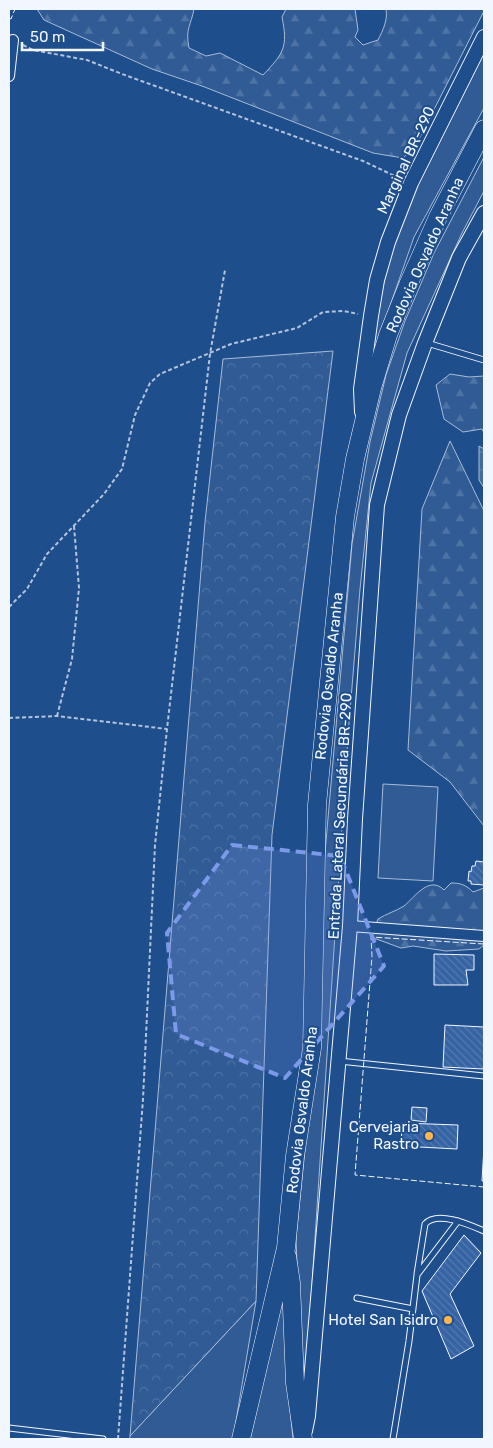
<svg xmlns="http://www.w3.org/2000/svg" width="493" height="1448" font-family="Rubik,sans-serif">
	<defs>
		<pattern id="forest-firs" width="22" height="20" patternUnits="userSpaceOnUse" patternTransform="scale(1.25)"><rect width="22" height="20" fill="#305b95"/><path d="M5 1l3.5 6h-7zM16 11l3.5 6h-7z" fill="#4e73a5"/></pattern>
		<pattern id="park-crowns" width="20" height="18" patternUnits="userSpaceOnUse" patternTransform="scale(1.25)"><rect width="20" height="18" fill="#305b95"/><path d="M2 6a3 3 0 1 1 6 0M12 15a3 3 0 1 1 6 0" fill="none" stroke="#4e73a5"/></pattern>
		<pattern id="water-ripples" width="26" height="14" patternUnits="userSpaceOnUse" patternTransform="scale(1.25)"><rect width="26" height="14" fill="#446ba0"/><path d="M2 4q2-2 4 0t4 0M15 11q2-2 4 0t4 0" fill="none" stroke="#5f81ae"/></pattern>
		<pattern id="building-back-hatch" width="6" height="6" patternUnits="userSpaceOnUse" patternTransform="scale(1.25)"><rect width="6" height="6" fill="#3563a3"/><path d="M-1 5l2 2M0 0l6 6M5-1l2 2" fill="none" stroke="#537ab1"/></pattern>
	</defs>
	<rect width="100%" height="100%" fill="#1f4e8c"/>
	<!-- built -->
	<path fill="#305b95" stroke="#a8bbd7" d="M484 47V108L414 237 376 346 369 356 394 233Z
		M484 157V191L462 233 407 353 371 483 360 589 348 736 303 1421 296 1238 315 1051 322 887 352 544 370 442 386 375 405 321 434 253Z
		M383 784 438 787 433 881 378 878Z
		M283 1273 287 1377 293 1439H250Z
		M256 1301 233 1439H130V1436Z"/>
	<!-- forest -->
	<path fill="url(#forest-firs)" stroke="#a8bbd7" d="M37 9H194C191 26 185 28 189 48L206 56 220 53 263 75C284 53 288 47 282 17L286 9H355L358 30 355 37 363 45 378 40C383 30 388 20 386 9H484V11L415 147 403 158 373 153 202 86 152 69 44 20Z
		M450 374 469 377 484 376V433L482 429 463 432 444 419 436 385Z
		M450 441 484 511V826L450 782 408 750 422 509Z
		M451 883C461 883 466 885 473 892L484 888V945L479 949 446 951 413 946 401 948 371 937 378 919C386 914 396 911 404 906 415 897 429 875 444 890Z"/>
	<!-- park -->
	<path fill="url(#park-crowns)" stroke="#a8bbd7" d="M333 351 272 835 256 1301 130 1436 205 522 223 359Z"/>
	<!-- water -->
	<path fill="url(#water-ripples)" stroke="#a8bbd7" d="M479 446 484 449V488L479 480Z"/>
	<!-- building -->
	<path fill="url(#building-back-hatch)" stroke="#f2f6ff" d="M476 861 484 862V885L471 884V881H468L469 871 471 872 472 866H475Z
		M434 954 474 955V970H466L468 985H434Z
		M445 1025 484 1027V1069L443 1067Z
		M412 1107 427 1108 426 1122 411 1120Z
		M402 1123 458 1125 457 1149 401 1146Z
		M484 1147V1181H482Z
		M464 1235 481 1253 450 1294 474 1346 451 1359 422 1291Z"/>
	<g fill="none" stroke-linecap="round" stroke-linejoin="round">
		<!-- lane casing -->
		<g stroke="#f2f6ff" stroke-width="7">
			<path id="lane" d="M427 343 484 360
				M339 1061 484 1076
				M417 1274 425 1224C437 1210 470 1225 484 1231
				M357 1298 413 1309
				M9 1428 103 1439
				M393 1439 409 1341 417 1275 458 1221"/>
		</g>
		<!-- street casing -->
		<g stroke="#f2f6ff" stroke-width="12">
			<path id="street" d="M9 76 13 40
				M350 926 484 936"/>
		</g>
		<!-- secondary casing -->
		<g stroke="#f2f6ff" stroke-width="16">
			<path id="secondary" d="M362 412 361 389 371 316 377 280 388 242 411 183 484 37
				M305 1431 308 1416 350 926 355 819 377 505 399 415 425 343 459 258 484 213"/>
		</g>
		<!-- highway casing -->
		<g stroke="#f2f6ff" stroke-width="19">
			<path id="highway" d="M287 1256 291 1283 295 1383 303 1439
				M241 1439 286 1248 295 1156 312 1048 317 805 345 517 355 459 372 388 388 335 408 285 438 217 484 129"/>
		</g>
		<!-- path -->
		<path stroke="#b3c4dc" stroke-width="2" stroke-dasharray="4 2.5" stroke-linecap="butt" d="M23 45 33 50 87 60 122 74 363 161 399 178
			M9 607 27 589 47 554 104 494 122 469 135 415 150 383 160 374 231 344 297 328 323 312 344 311 358 314
			M57 716 72 659 79 588 74 526
			M9 718 57 716 167 729
			M118 1439 143 1099 155 845 167 729 210 354 225 270"/>
		<!-- lane -->
		<use href="#lane" stroke="#1f4e8c" stroke-width="5"/>
		<!-- street -->
		<use href="#street" stroke="#1f4e8c" stroke-width="10"/>
		<!-- secondary -->
		<use href="#secondary" stroke="#1f4e8c" stroke-width="14"/>
		<!-- highway -->
		<use href="#highway" stroke="#1f4e8c" stroke-width="18"/>
		<!-- fence -->
		<path stroke="#f2f6ff" stroke-width="1" stroke-dasharray="6 2.5" stroke-linecap="butt" d="M9 18 11 19 15 9
			M484 944 371 937 372 956 355 1175 484 1187"/>
	</g>
	<!-- marked area -->
	<path fill="#7d9aea" fill-opacity="0.2" stroke="#7d9aea" stroke-width="4" stroke-dasharray="10 6" stroke-linejoin="round" d="M232 845 340 856 384 966 285 1078 176 1034 167 933Z"/>
	<!-- markers -->
	<g fill="#ffb74d" stroke="#1f4e8c" stroke-width="2">
		<circle cx="429" cy="1136" r="5"/>
		<circle cx="448" cy="1320" r="5"/>
	</g>
	<g text-anchor="middle" dominant-baseline="central" stroke-width="4" stroke-linejoin="round" paint-order="stroke">
		<!-- street labels -->
		<g font-size="15" fill="#f2f6ff" stroke="#1f4e8c">
			<text transform="translate(406 160) rotate(-65)">Marginal BR-290</text>
			<text transform="translate(425 255) rotate(-66)">Rodovia Osvaldo Aranha</text>
			<text transform="translate(329 676) rotate(-84)">Rodovia Osvaldo Aranha</text>
			<text transform="translate(340 816) rotate(-87)">Entrada Lateral Secundária BR-290</text>
			<text transform="translate(302 1110) rotate(-83)">Rodovia Osvaldo Aranha</text>
		</g>
		<!-- poi labels -->
		<g font-size="15" fill="#f2f6ff" stroke="#1f4e8c" text-anchor="end">
			<text x="419" y="1127">Cervejaria<tspan x="419" dy="17">Rastro</tspan></text>
			<text x="438" y="1320">Hotel San Isidro</text>
		</g>
	</g>
	<!-- border -->
	<rect width="493" height="1448" fill="none" stroke="#f2f6ff" stroke-width="20"/>
	<!-- scale -->
	<path d="M22 42v8h81v-8" fill="none" stroke="#f2f6ff" stroke-width="2.5"/>
	<text x="30" y="42" font-size="15" fill="#f2f6ff" stroke="#1f4e8c" stroke-width="4" paint-order="stroke">50 m</text>
</svg>
